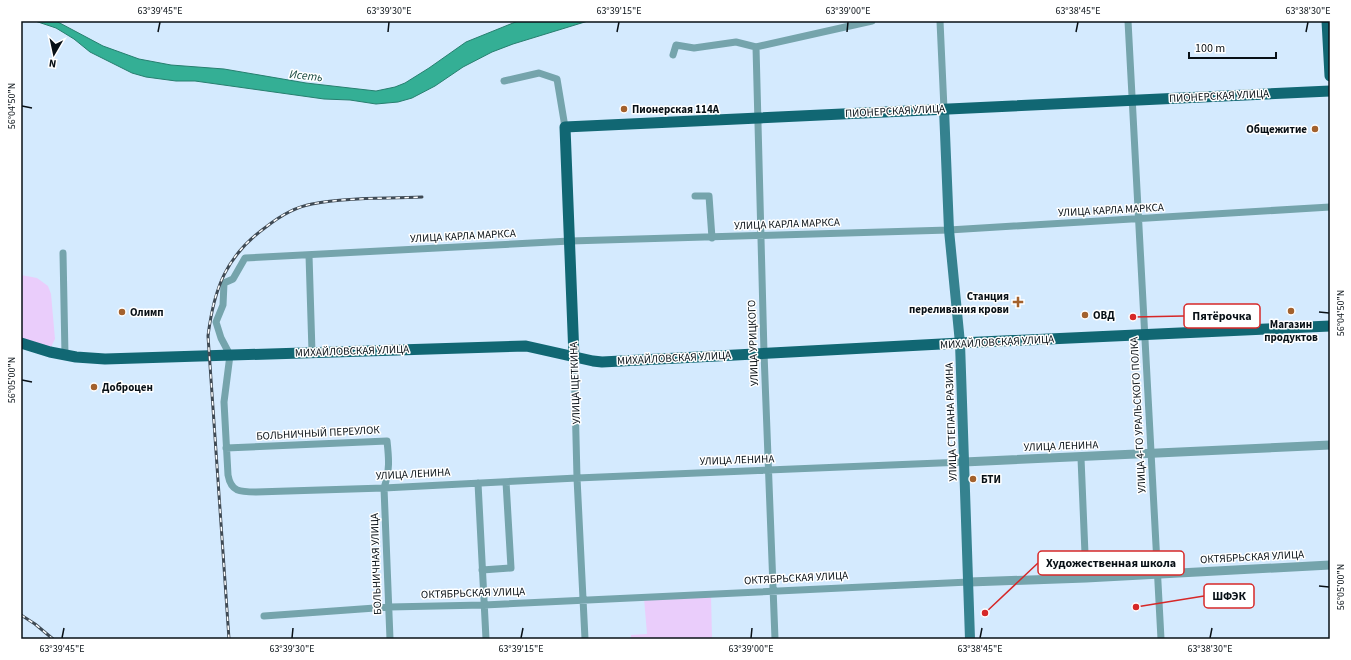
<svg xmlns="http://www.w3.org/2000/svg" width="1351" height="660" font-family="'Source Sans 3',sans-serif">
	<rect width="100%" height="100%" fill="#d4eafe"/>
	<!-- green -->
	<path fill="#eacdfb" d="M21 275 37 278 48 286 51 294 55 339 51 347 45 346 21 340Z
		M711 594 712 639H631V635L647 634 644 598Z"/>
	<!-- water -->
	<path fill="#34af95" stroke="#277f6f" d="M35 21H56L103 46 139 59 171 65 224 69 306 83 376 91 395 87 405 83 429 68 466 42 518 21H588L513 44 492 52 463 67 435 86 412 98 398 102 376 104 350 100 324 99 195 81H176L146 77 132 73 90 52 74 39 56 28Z"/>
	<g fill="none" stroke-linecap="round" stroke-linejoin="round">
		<!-- minor -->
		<path stroke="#75a4ac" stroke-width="7" d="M940 21 944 109
			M1128 21 1161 639
			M756 47 764 353 775 639
			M673 55 676 45 694 48 736 42 756 47 872 21
			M504 81 539 73 557 79 565 127
			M695 196H709L712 238
			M63 253 65 355
			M309 255 312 352
			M574 357 577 478 585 639
			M226 448 387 441C389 459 390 470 384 488L390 639
			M1081 458 1086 578
			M964 462 577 478 384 488 256 492C240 492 231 492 228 475L224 402 230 355 221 338 216 322 223 305 224 283 233 279 245 258 570 241 949 230 1330 207
			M478 483 486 639
			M482 570 511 568 506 482
			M264 616 389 607 484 605 969 582"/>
		<!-- tertiary -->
		<path stroke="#75a4ac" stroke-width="9" d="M964 462 1330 445
			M969 582 1086 578 1330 565"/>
		<!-- secondary -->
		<path stroke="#35828f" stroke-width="10" d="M944 109 949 230 960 343 970 639"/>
		<!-- primary -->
		<path stroke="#116773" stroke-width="11" d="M1327 21 1330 76
			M21 343 50 352 76 357 105 359 526 346 593 361 602 362 960 343 1330 326
			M574 357 565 127 1330 91"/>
		<!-- rail casing -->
		<g stroke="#3f4a54" stroke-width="3">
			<path id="rail" d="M21 615 35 624 53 639
				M229 639 208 336C214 288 226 256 266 227 280 216 295 207 312 204 348 197 386 199 422 197"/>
		</g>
		<!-- rail -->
		<use href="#rail" stroke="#fff" stroke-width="1.5" stroke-dasharray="4.5" stroke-linecap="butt"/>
	</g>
	<!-- ticks -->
	<path fill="none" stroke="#081016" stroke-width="1.5" d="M158 32 160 22M388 32 389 22M617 32 619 22M847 32 848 22M1076 32 1078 22M1306 32 1308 22M22 106 32 108M1319 312 1329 313M22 380 32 382M1319 586 1329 587M62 638 64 628M292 638 293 628M521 638 523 628M751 638 752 628M980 638 982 628M1210 638 1212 628"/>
	<!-- markers -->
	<g fill="#a3612d" stroke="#fff" stroke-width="1.5">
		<circle cx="624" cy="109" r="4"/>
		<circle cx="1315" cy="129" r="4"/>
		<path d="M1016 296h4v4h4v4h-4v4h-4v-4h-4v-4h4z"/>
		<circle cx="1291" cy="311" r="4"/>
		<circle cx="122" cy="312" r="4"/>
		<circle cx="1085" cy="315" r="4"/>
		<circle cx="94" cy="387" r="4"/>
		<circle cx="973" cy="479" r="4"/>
	</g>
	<g text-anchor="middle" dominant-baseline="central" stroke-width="3" stroke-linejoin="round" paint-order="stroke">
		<!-- street labels -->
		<g font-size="11" fill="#081016" stroke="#fff">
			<text transform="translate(1219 96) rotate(-3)">ПИОНЕРСКАЯ УЛИЦА</text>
			<text transform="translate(895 111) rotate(-3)">ПИОНЕРСКАЯ УЛИЦА</text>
			<text transform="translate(1111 210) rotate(-3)">УЛИЦА КАРЛА МАРКСА</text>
			<text transform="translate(787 224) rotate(-2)">УЛИЦА КАРЛА МАРКСА</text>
			<text transform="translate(463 236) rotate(-3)">УЛИЦА КАРЛА МАРКСА</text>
			<text transform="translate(997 342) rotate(-3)">МИХАЙЛОВСКАЯ УЛИЦА</text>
			<text transform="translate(753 343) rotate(-92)">УЛИЦА УРИЦКОГО</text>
			<text transform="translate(352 351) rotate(-2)">МИХАЙЛОВСКАЯ УЛИЦА</text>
			<text transform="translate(674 358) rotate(-3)">МИХАЙЛОВСКАЯ УЛИЦА</text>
			<text transform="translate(575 383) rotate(-92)">УЛИЦА ЩЕТКИНА</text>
			<text transform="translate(1138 415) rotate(-93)">УЛИЦА 4-ГО УРАЛЬСКОГО ПОЛКА</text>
			<text transform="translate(951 422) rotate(-92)">УЛИЦА СТЕПАНА РАЗИНА</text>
			<text transform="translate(318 433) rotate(-3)">БОЛЬНИЧНЫЙ ПЕРЕУЛОК</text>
			<text transform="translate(1061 446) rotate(-2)">УЛИЦА ЛЕНИНА</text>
			<text transform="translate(737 460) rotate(-2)">УЛИЦА ЛЕНИНА</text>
			<text transform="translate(413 474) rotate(-3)">УЛИЦА ЛЕНИНА</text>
			<text transform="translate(1252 557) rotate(-3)">ОКТЯБРЬСКАЯ УЛИЦА</text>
			<text transform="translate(376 564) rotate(-92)">БОЛЬНИЧНАЯ УЛИЦА</text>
			<text transform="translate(796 578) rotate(-3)">ОКТЯБРЬСКАЯ УЛИЦА</text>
			<text transform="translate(473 593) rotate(-2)">ОКТЯБРЬСКАЯ УЛИЦА</text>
		</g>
		<!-- poi labels -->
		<g font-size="11" font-weight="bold" fill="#081016" stroke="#fff" text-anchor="start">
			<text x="632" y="109">Пионерская 114А</text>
			<text x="1307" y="129" text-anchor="end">Общежитие</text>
			<text x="1009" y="296" text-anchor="end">Станция<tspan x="1009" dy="13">переливания крови</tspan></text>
			<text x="130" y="312">Олимп</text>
			<text x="1093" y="315">ОВД</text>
			<text x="1291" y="324" text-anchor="middle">Магазин<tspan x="1291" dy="13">продуктов</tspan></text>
			<text x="102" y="387">Доброцен</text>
			<text x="981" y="479">БТИ</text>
		</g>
		<!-- water labels -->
		<g font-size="12" font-style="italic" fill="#15483d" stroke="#fff">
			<text transform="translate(306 76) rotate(6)">Исеть</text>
		</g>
	</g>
	<!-- callouts -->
	<path fill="none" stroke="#d62828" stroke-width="1.5" d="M1133 317L1184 316M985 613L1038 563M1136 607L1204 596"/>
	<g fill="#d62828" stroke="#fff" stroke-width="1.5">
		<circle cx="1133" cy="317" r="4"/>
		<circle cx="985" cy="613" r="4"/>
		<circle cx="1136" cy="607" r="4"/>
	</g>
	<g fill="#fff" stroke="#d62828" stroke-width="1.5">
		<rect x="1184" y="304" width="76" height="24" rx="4"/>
		<rect x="1038" y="551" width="146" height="24" rx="4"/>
		<rect x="1204" y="584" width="50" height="24" rx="4"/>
	</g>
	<g font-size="12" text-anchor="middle" font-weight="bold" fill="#081016">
		<text x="1222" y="320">Пятёрочка</text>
		<text x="1111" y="567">Художественная школа</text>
		<text x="1229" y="600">ШФЭК</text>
	</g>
	<!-- border -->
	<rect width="1351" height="660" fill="none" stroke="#ffffff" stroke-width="44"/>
	<!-- north arrow -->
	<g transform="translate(54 54) rotate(189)" stroke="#ffffff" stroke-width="3" paint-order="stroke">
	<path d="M0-3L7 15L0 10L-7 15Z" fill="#081016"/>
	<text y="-6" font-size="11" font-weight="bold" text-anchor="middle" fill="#081016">N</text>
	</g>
	<!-- scale -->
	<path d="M1189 52v6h87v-6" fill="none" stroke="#081016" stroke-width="2"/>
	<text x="1195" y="52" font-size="12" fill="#081016" stroke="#ffffff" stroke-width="3" paint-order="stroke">100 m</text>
	<rect x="22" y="22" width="1307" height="616" fill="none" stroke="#081016" stroke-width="1.5"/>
	<g font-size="10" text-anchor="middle" fill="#081016">
		<text x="160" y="14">63°39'45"E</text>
		<text x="389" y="14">63°39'30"E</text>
		<text x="619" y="14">63°39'15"E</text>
		<text x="848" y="14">63°39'00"E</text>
		<text x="1078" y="14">63°38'45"E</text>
		<text x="1308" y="14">63°38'30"E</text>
		<text transform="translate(11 106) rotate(-90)" y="4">56°04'50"N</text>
		<text transform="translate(1340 313) rotate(-90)" y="4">56°04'50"N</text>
		<text transform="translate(11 380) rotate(-90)" y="4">56°05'00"N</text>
		<text transform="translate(1340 587) rotate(-90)" y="4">56°05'00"N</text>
		<text x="62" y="652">63°39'45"E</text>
		<text x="292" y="652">63°39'30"E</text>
		<text x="521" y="652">63°39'15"E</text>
		<text x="751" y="652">63°39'00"E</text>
		<text x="980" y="652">63°38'45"E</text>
		<text x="1210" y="652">63°38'30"E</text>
	</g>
</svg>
